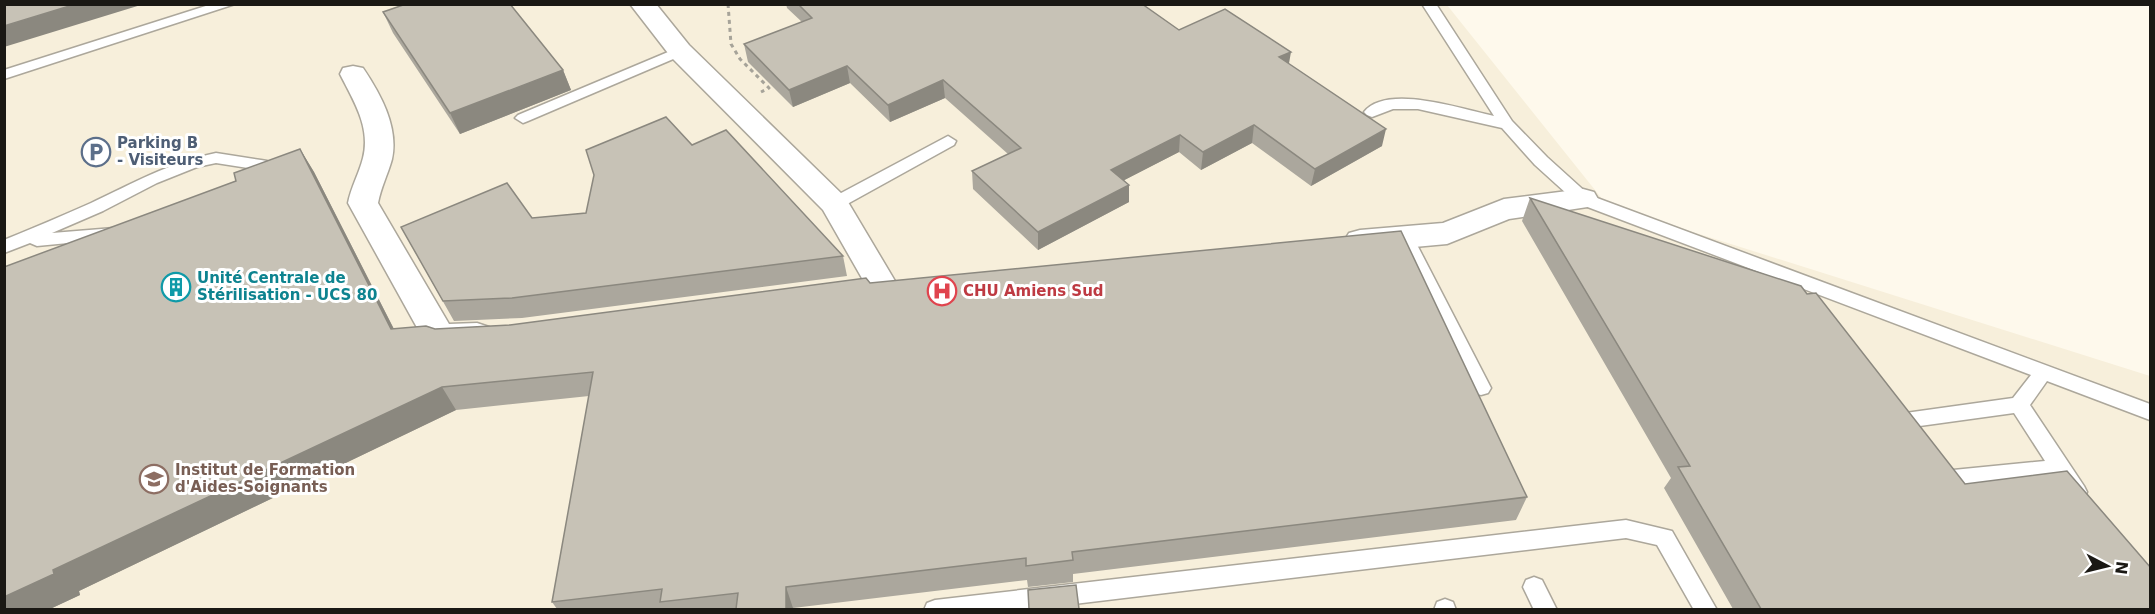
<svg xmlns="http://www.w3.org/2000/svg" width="2155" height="614" font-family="'DejaVu Sans',sans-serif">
	<rect width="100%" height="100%" fill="#fef9ec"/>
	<!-- built -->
	<path fill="#f7efdb" d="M4 5H1447L1607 205 2150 376V609H5Z"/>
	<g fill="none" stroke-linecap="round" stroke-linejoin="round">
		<!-- lane casing -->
		<g stroke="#aca79b" stroke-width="3">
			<path id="lane" d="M212 4H235L4 79V70Z
				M1422 4H1436L1512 121 1547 157 1589 195 2150 404V420L2047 381 2030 405 2084 486 2087 492 2084 498C2068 504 2064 489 2056 477L1953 486 1946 484 1943 478 1946 472 1953 470 2045 461 2014 413 1898 429 1891 427 1888 421 1891 415 2013 398 2031 375 1577 203 1535 165 1502 128 1418 109H1393L1372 117 1367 115 1364 112C1387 83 1464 110 1494 116Z
				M680 47 687 51 685 54 528 121 523 123 515 118 518 115Z
				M948 136 956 141 954 145 840 208H828L826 204 828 200Z
				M216 153 261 160 267 161 269 165 267 169 261 170 216 163 197 167 157 183 103 211 52 233 114 228 120 230 122 234 120 238 37 246 30 243 4 253V240C33 228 62 216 91 203 134 183 168 163 216 153Z
				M1404 231 1410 233 1413 237 1491 388 1488 393 1481 395 1474 393 1471 388 1395 237 1398 233Z
				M1626 520 1672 531 1717 610H1694L1657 545 1626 538 1024 610H924L927 603 935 600Z
				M1534 577 1542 580 1557 610H1534L1523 587 1526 580Z
				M1445 599 1453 602 1456 610H1434L1437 602Z"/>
		</g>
		<!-- street casing -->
		<g stroke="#aca79b" stroke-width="3">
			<path id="street" d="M630 4H656L689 45 845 197 898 286 893 294 882 298 871 294 823 210 671 57Z
				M353 66 363 68C380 93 399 127 392 159 388 174 381 187 378 203L449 324 477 323 489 327 494 336 489 345C466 352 447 349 425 342L348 203C351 187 359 174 363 158 371 127 353 100 340 74L343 68Z
				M1583 189 1594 192 1598 199 1594 206 1509 219 1447 244 1360 252 1349 249 1344 241 1349 233 1360 230 1443 223 1504 199Z"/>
		</g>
		<!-- path -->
		<path stroke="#a6a399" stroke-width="3" stroke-dasharray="4 4" stroke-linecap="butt" d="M728 4 731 44 740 59 769 88 761 92"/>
		<!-- lane -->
		<use href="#lane" fill="#fff" fill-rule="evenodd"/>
		<!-- street -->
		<use href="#street" fill="#fff" fill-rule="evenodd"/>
	</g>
	<!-- wall -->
	<path fill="#aba79d" d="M786 4H1142L1179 30 1289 64 1382 146 1311 186 1252 143 1201 170 1179 152 1124 180 1129 185V202L1038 250 973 189 972 171 1008 154 945 98 890 122 850 83 793 107 748 62 744 44 802 22 787 8Z
		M383 12 563 70 571 90 460 134 393 33Z
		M692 145 843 256 847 276 522 318 454 321 401 227 532 218 586 213Z
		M300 149 314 172 394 329H435L510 325 870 283 1527 497 1516 520 1073 574V582L1028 587 1027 580 793 608V609H557L552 602 589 396 456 410 79 591 80 595 50 609 236 181Z
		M1530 198 1965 484 2151 609H1733L1664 488 1671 478 1522 221Z"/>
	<!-- shaded-wall -->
	<path fill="#8b887f" d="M76 4H144L4 47V26Z
		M1291 52 1288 69 1279 57Z
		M847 66 850 83 793 107 789 90Z
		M563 70 571 90 460 134 450 113Z
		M943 80 945 98 890 122 888 105Z
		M1254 125 1252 143 1201 170 1203 152Z
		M1386 129 1382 146 1311 186 1315 169Z
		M1180 135 1179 152 1111 187V170Z
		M300 149 314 172 406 353 391 329Z
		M1129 185V202L1038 250V232Z
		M442 387 456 410 79 591 80 595 50 609H4V597L53 570Z
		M786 587 793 608V609H786Z"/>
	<!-- building -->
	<path fill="#c7c2b6" stroke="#8b887f" stroke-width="1.5" d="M4 4H76L4 26Z
		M406 4H510L563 70 450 113 383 12Z
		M798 4H1142L1179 30 1225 9 1291 52 1279 57 1386 129 1315 169 1254 125 1203 152 1180 135 1111 170 1129 185 1038 232 972 171 1021 148 943 80 888 105 847 66 789 90 744 44 812 18Z
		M666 117 692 145 726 130 843 256 512 298 443 301 401 227 507 183 532 218 586 213 594 175 586 150Z
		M300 149 391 329 426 326 435 329 510 325 866 278 870 283 1401 231 1527 497 1072 552 1073 560 1026 566V558L786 587V609H736L738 593 660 602 662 589 552 602 593 372 442 387 53 570 54 574 4 597V267L236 181 234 173Z
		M1530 198 1801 286 1807 294 1816 293 1965 484 2067 471 2151 568V609H1761L1678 467 1690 466Z
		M1076 585 1079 609H1029L1028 590Z"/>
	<!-- icons -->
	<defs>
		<g id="parking-ring" transform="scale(1.5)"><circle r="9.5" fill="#fff" stroke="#5c6f8a" stroke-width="1.5"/><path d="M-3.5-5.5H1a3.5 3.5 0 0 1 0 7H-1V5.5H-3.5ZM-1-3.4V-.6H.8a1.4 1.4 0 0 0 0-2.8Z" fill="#5c6f8a"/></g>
		<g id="building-ring" transform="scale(1.5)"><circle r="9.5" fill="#fff" stroke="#0f9aa8" stroke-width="1.5"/><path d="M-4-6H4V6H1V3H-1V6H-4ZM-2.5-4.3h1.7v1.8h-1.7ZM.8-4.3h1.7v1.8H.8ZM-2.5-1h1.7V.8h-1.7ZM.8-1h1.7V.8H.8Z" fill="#0f9aa8"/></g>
		<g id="hospital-ring" transform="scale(1.5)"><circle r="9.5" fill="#fff" stroke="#e0444e" stroke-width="1.5"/><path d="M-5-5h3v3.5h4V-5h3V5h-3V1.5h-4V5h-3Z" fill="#e0444e"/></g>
		<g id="university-ring" transform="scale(1.5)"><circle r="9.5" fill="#fff" stroke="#8d6e63" stroke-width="1.5"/><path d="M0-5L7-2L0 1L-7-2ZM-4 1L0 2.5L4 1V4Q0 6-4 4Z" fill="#8d6e63"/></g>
	</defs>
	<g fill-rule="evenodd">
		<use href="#parking-ring" x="96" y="152"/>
		<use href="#building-ring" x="176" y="287"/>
		<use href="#hospital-ring" x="942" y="291"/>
		<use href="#university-ring" x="154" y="479"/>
	</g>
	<g text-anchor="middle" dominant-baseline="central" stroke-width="6" stroke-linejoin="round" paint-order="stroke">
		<!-- service labels -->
		<g font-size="15" font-weight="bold" fill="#4e5e75" stroke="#fff" text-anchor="start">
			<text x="117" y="143">Parking B<tspan x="117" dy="17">- Visiteurs</tspan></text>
		</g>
		<!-- culture labels -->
		<g font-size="15" font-weight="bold" fill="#0d838f" stroke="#fff" text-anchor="start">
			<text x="197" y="278">Unité Centrale de<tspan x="197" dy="17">Stérilisation - UCS 80</tspan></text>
		</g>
		<!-- health labels -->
		<g font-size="15" font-weight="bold" fill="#be3a42" stroke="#fff" text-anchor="start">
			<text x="963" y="291">CHU Amiens Sud</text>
		</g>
		<!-- education labels -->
		<g font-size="15" font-weight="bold" fill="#785e54" stroke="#fff" text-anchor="start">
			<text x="175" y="470">Institut de Formation<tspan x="175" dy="17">d'Aides-Soignants</tspan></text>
		</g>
	</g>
	<!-- border -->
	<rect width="2155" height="614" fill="none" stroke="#1a1814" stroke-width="12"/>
	<!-- north arrow -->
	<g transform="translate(2107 566) rotate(97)" stroke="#ffffff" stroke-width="4.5" paint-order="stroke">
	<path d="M0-4.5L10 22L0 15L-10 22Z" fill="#1a1814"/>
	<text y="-9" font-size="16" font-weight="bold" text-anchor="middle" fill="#1a1814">N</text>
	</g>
</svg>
